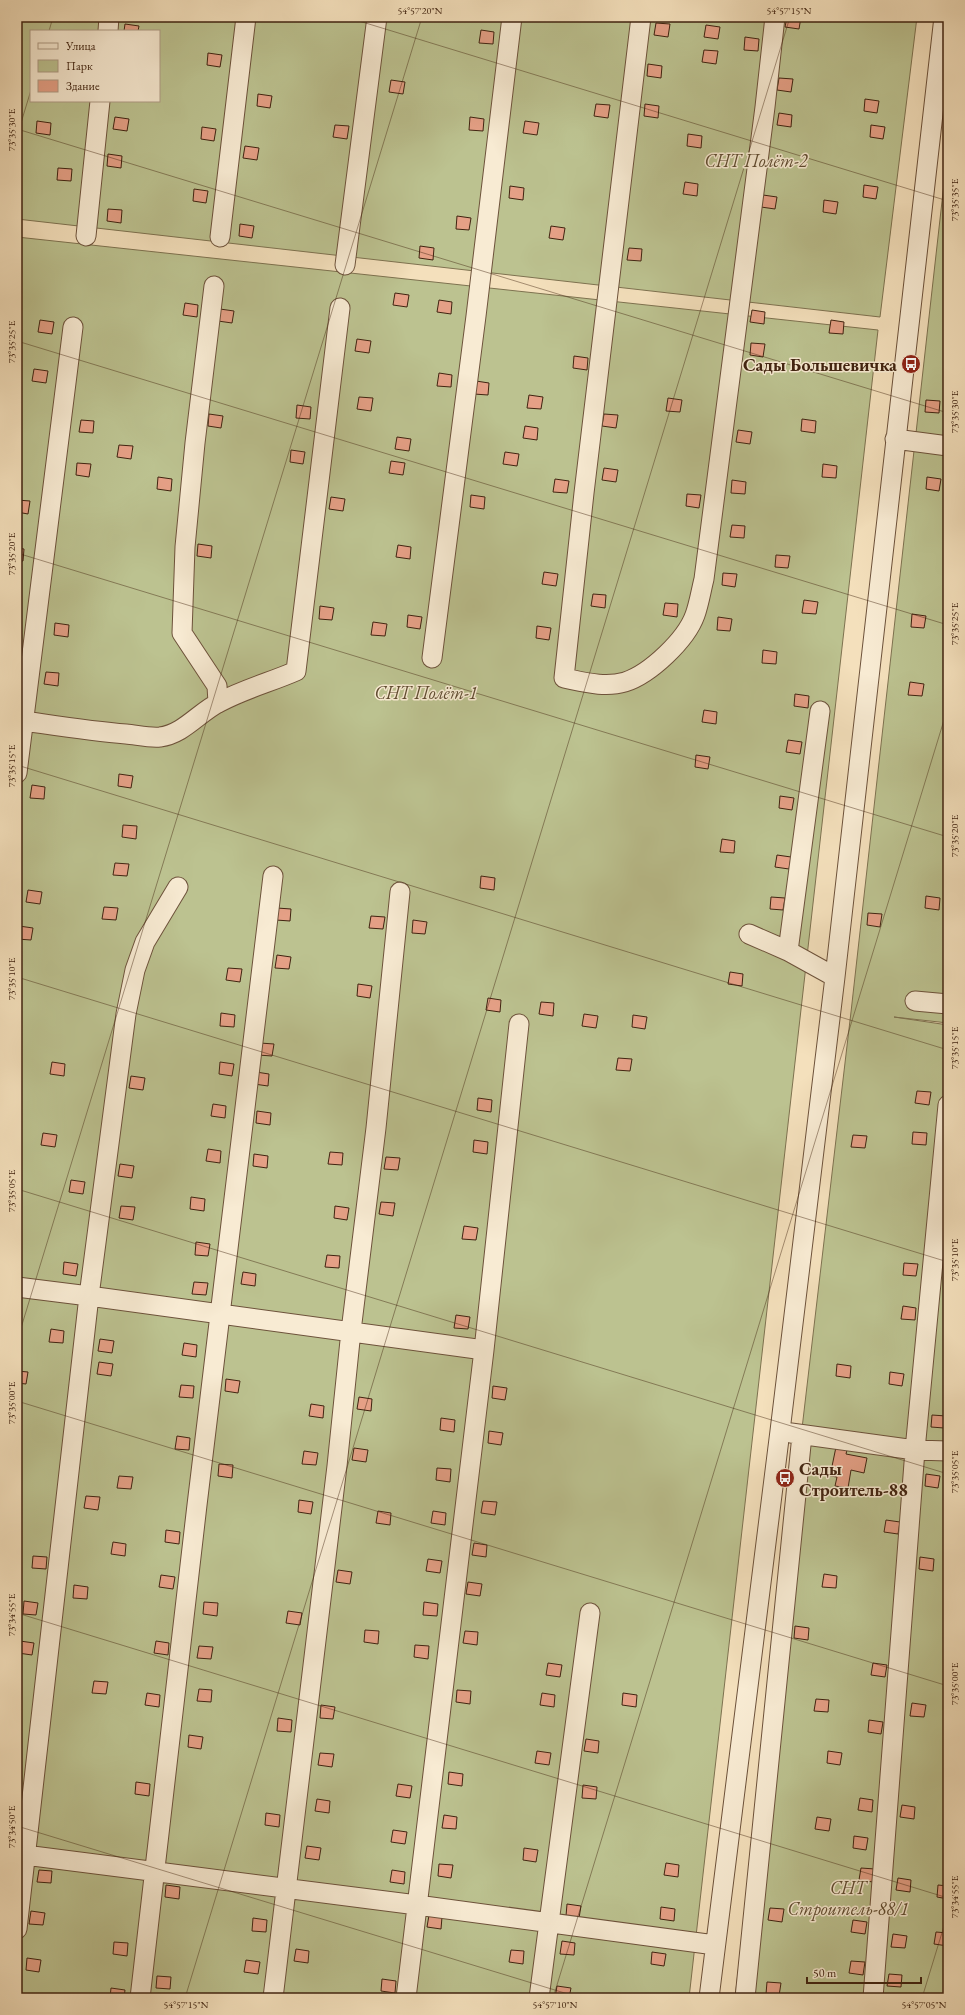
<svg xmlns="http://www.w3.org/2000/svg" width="965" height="2015" font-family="'EB Garamond',serif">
	<rect width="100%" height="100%" fill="#f4e0bc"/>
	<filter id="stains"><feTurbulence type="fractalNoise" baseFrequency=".005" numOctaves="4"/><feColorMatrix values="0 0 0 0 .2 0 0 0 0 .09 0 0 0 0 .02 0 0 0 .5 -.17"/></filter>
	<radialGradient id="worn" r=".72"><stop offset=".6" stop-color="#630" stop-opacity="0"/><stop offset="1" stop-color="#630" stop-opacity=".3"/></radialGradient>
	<!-- green -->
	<path fill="#bcc290" stroke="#7e7250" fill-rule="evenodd" d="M17 17H917L880 317 17 219ZM31 31H159V101H31Z
		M948 148V1023L894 1017 948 1025V1998H735L851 1012Z
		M17 237 878 330 689 1998H17Z"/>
	<!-- building -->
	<path fill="#e5a086" stroke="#402310" d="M469 17H483V19Z
		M787 17H801L799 29 785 27Z
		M656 23 670 24 668 37 654 35Z
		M125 24 139 26 138 31H124Z
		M706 25 720 27 718 39 704 37Z
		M481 30 494 32 493 44 479 43Z
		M745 37 759 39 758 51 744 50Z
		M704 50 718 51 716 64 702 62Z
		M208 53 222 55 220 67 207 65Z
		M648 64 662 66 661 78 647 76Z
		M779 78 793 79 791 92 777 90Z
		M391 80 405 82 403 94 389 92Z
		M258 94 272 96 270 108 257 106Z
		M865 99 879 101 877 113 864 111Z
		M596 104 610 105 608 118 594 116Z
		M645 104 659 106 658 118 644 116Z
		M779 113 792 115 791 127 777 125Z
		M115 117 129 119 127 131 113 129Z
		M470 117 484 119 483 131 469 130Z
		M37 121 51 123 50 135 36 133Z
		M525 121 539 123 537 135 523 133Z
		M335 125 349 126 347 139 333 137Z
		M871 125 885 127 883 139 870 137Z
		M202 127 216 129 214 141 201 139Z
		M688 134 702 136 701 148 687 146Z
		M245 146 259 148 257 160 243 158Z
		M108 154 122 156 121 168 107 166Z
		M58 168 72 169 71 181 57 180Z
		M685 182 698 184 697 196 683 194Z
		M864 185 878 187 876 199 863 197Z
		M510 186 524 188 523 200 509 198Z
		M194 189 208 191 206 203 193 201Z
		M763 195 777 197 775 209 761 207Z
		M824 200 838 202 836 214 823 212Z
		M108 209 122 210 121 223 107 221Z
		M457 216 471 218 469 230 456 229Z
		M240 224 254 226 252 238 239 236Z
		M551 226 565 228 563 240 549 238Z
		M420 246 434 248 433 260 419 258Z
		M629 248 642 249 641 261 627 260Z
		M946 269H948V281H944Z
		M395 293 409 295 407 307 393 305Z
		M439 300 452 302 451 314 437 312Z
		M185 303 198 305 197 317 183 315Z
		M220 309 234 311 232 323 218 321Z
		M752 310 765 312 764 324 750 322Z
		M40 320 54 322 52 334 38 332Z
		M831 320 844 322 843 334 829 333Z
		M357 339 371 341 369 353 355 351Z
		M751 343 765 344 763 357 750 355Z
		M574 356 588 358 587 370 573 368Z
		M34 369 48 371 46 383 32 381Z
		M439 373 452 375 451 387 437 386Z
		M476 381 489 383 488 395 474 394Z
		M529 395 543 397 541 409 527 408Z
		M359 397 373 398 371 411 357 409Z
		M668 398 682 400 680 412 666 411Z
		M926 400 940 401 939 413 925 412Z
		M297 405 311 407 310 419 296 418Z
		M209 414 223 416 221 428 208 426Z
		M604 414 618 415 616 428 602 426Z
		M802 419 816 421 815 433 801 431Z
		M81 420 94 421 93 433 79 432Z
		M525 426 538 428 537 440 523 438Z
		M738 430 752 432 750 444 736 442Z
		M397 437 411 439 409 451 395 449Z
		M119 445 133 446 131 459 117 457Z
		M291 450 305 452 303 464 290 462Z
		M505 452 519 454 517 466 503 464Z
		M391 461 405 463 403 475 389 473Z
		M77 463 91 464 89 477 76 475Z
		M823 464 837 466 836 478 822 477Z
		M604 468 618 470 616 482 602 480Z
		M158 477 172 479 171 491 157 489Z
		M927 477 941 479 939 491 926 489Z
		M555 479 569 481 567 493 553 492Z
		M732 480 746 482 745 494 731 493Z
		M687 494 701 495 699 508 686 506Z
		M471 495 485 497 484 509 470 507Z
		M331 497 345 499 343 511 329 509Z
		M17 500 30 501 28 514 17 512Z
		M732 525 745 526 744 538 730 537Z
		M198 544 212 546 211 558 197 556Z
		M398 545 411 547 410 559 396 557Z
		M17 548 24 549 23 561H17Z
		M776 555 790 556 788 568 775 567Z
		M544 572 558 574 556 586 542 584Z
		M723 573 737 574 735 587 722 585Z
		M593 594 606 595 605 608 591 606Z
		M804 600 818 602 816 614 802 613Z
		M665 603 678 604 677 617 663 615Z
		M320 606 334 608 332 620 319 619Z
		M912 614 926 616 924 628 911 627Z
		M408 615 422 617 420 629 407 627Z
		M718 617 732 619 730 631 717 630Z
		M373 622 387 624 385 636 371 635Z
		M55 623 69 625 68 637 54 635Z
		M537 626 551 628 549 640 536 638Z
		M763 650 777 652 776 664 762 663Z
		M46 672 59 673 58 686 44 684Z
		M910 682 924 684 922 696 908 695Z
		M795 694 809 696 808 708 794 706Z
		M704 710 717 712 716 724 702 722Z
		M788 740 802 742 800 754 786 752Z
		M696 755 710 757 708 769 695 767Z
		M119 774 133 776 131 788 118 786Z
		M32 785 45 787 44 799 30 798Z
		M780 796 794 798 792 810 779 808Z
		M123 825 137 826 136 839 122 837Z
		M722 839 735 841 734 853 720 852Z
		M777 855 791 857 789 869 775 867Z
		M115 863 129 864 127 876 113 875Z
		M481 876 495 878 494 890 480 888Z
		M28 890 42 892 40 904 26 902Z
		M926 896 940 898 939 910 925 908Z
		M771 897 785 898 783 910 770 909Z
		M104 907 118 908 116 920 102 919Z
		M277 908 291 909 290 921 276 920Z
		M868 913 882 914 880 927 867 925Z
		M371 916 385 917 383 929 369 928Z
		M413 920 427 922 425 934 412 933Z
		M19 926 33 928 31 940 17 939Z
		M277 955 291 957 289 969 275 968Z
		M947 963H948V975H945Z
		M228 968 242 969 240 982 226 980Z
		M730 972 743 974 742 986 728 984Z
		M358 984 372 986 370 998 357 996Z
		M488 998 501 1000 500 1012 486 1010Z
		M541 1002 554 1003 553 1016 539 1014Z
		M221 1013 235 1015 234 1027 220 1026Z
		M584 1014 598 1016 596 1028 582 1026Z
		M633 1015 647 1017 645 1029 632 1027Z
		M260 1043 274 1044 272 1056 258 1055Z
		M618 1058 632 1059 630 1071 616 1070Z
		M52 1062 65 1064 64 1076 50 1074Z
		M220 1062 234 1064 232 1076 219 1074Z
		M256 1072 269 1074 268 1086 254 1084Z
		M131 1076 145 1078 143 1090 129 1088Z
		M917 1091 931 1092 929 1105 915 1103Z
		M478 1098 492 1100 491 1112 477 1110Z
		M213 1104 226 1106 225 1118 211 1116Z
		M257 1111 271 1113 270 1125 256 1123Z
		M913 1132 927 1133 926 1145 912 1144Z
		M43 1133 57 1135 55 1147 41 1145Z
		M853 1135 867 1136 865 1148 851 1147Z
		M474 1140 488 1142 487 1154 473 1152Z
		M208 1149 221 1151 220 1163 206 1161Z
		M330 1152 343 1153 342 1165 328 1164Z
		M254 1154 268 1156 267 1168 253 1166Z
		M386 1157 400 1158 398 1170 384 1169Z
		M120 1164 134 1166 132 1178 118 1176Z
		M71 1180 85 1182 83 1194 69 1192Z
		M191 1197 205 1199 204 1211 190 1209Z
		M381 1202 395 1203 393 1216 379 1214Z
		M121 1206 135 1207 133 1220 119 1218Z
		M335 1206 349 1208 347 1220 334 1218Z
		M464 1226 478 1228 476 1240 462 1239Z
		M196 1242 210 1244 208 1256 195 1255Z
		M327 1255 340 1256 339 1268 325 1267Z
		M64 1262 78 1264 76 1276 63 1274Z
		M904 1263 918 1264 916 1276 903 1275Z
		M243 1272 256 1274 255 1286 241 1284Z
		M194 1282 208 1283 206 1295 192 1294Z
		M903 1306 916 1308 915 1320 901 1319Z
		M456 1315 470 1317 468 1329 454 1328Z
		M51 1329 64 1331 63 1343 49 1342Z
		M100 1339 114 1341 112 1353 98 1351Z
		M184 1343 197 1345 196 1357 182 1355Z
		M99 1362 113 1364 111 1376 97 1374Z
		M837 1364 851 1366 850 1378 836 1376Z
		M17 1371 28 1372 26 1384 17 1383Z
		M890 1372 904 1374 902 1386 889 1384Z
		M226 1379 240 1381 238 1393 225 1391Z
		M181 1385 194 1386 193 1398 179 1397Z
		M493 1386 507 1388 505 1400 492 1398Z
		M359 1397 372 1399 371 1411 357 1409Z
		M311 1404 324 1406 323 1418 309 1416Z
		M932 1415 946 1416 944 1428 931 1427Z
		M441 1418 455 1420 454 1432 440 1430Z
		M489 1431 503 1433 501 1445 488 1443Z
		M177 1436 190 1438 189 1450 175 1449Z
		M17 1438H20L19 1451 17 1450Z
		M836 1447 847 1450 846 1454 867 1458 864 1473 851 1470 848 1488 835 1486 837 1477 830 1476Z
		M354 1448 368 1450 366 1462 352 1460Z
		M304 1451 318 1453 316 1465 302 1464Z
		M219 1464 233 1465 232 1478 218 1476Z
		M437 1468 451 1469 450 1482 436 1480Z
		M926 1474 940 1476 938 1488 925 1486Z
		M119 1476 133 1477 131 1489 117 1488Z
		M86 1496 100 1497 98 1510 84 1508Z
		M299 1500 313 1502 311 1514 298 1512Z
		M483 1501 497 1502 495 1515 481 1513Z
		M378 1511 391 1513 390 1525 376 1523Z
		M433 1511 446 1513 445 1525 431 1523Z
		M886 1520 900 1522 898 1534 884 1532Z
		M166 1530 180 1532 179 1544 165 1542Z
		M113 1542 126 1544 125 1556 111 1554Z
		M474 1543 487 1545 486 1557 472 1555Z
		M33 1556 47 1557 46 1569 32 1568Z
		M920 1557 934 1559 933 1571 919 1569Z
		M428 1559 442 1561 440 1573 426 1571Z
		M338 1570 352 1572 350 1584 336 1582Z
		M824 1574 837 1576 836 1588 822 1587Z
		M161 1575 175 1577 173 1589 159 1587Z
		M468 1582 482 1584 480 1596 466 1594Z
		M74 1585 88 1587 87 1599 73 1598Z
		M24 1601 38 1603 36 1615 23 1614Z
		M204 1602 218 1603 217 1616 203 1614Z
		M424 1602 438 1604 437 1616 423 1615Z
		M288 1611 302 1613 300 1625 286 1623Z
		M795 1626 809 1628 808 1640 794 1638Z
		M365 1630 379 1631 378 1644 364 1642Z
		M465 1631 478 1632 477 1645 463 1643Z
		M20 1641 34 1643 32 1655 18 1653Z
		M156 1641 169 1643 168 1655 154 1653Z
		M415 1645 429 1646 428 1659 414 1657Z
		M199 1646 213 1647 211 1659 197 1658Z
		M548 1663 562 1665 560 1677 546 1675Z
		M873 1663 887 1665 885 1677 871 1675Z
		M94 1681 108 1682 106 1694 92 1693Z
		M199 1689 212 1690 211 1702 197 1701Z
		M457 1690 471 1691 470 1704 456 1702Z
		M147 1693 160 1695 159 1707 145 1705Z
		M542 1693 555 1695 554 1707 540 1705Z
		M623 1693 637 1695 636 1707 622 1705Z
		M816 1699 829 1700 828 1712 814 1711Z
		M912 1703 926 1705 924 1717 910 1716Z
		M321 1705 335 1707 333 1719 320 1718Z
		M278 1718 292 1720 291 1732 277 1731Z
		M869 1720 883 1722 881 1734 868 1732Z
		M189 1735 203 1737 201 1749 188 1747Z
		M586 1739 599 1741 598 1753 584 1751Z
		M537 1751 551 1753 549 1765 535 1763Z
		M828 1751 842 1753 840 1765 827 1763Z
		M320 1753 334 1754 332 1767 318 1765Z
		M449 1772 463 1774 462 1786 448 1784Z
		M136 1782 150 1784 149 1796 135 1794Z
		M398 1784 412 1786 410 1798 396 1796Z
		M583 1785 597 1787 596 1799 582 1798Z
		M860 1798 873 1800 872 1812 858 1810Z
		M317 1799 330 1801 329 1813 315 1811Z
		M902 1805 915 1807 914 1819 900 1817Z
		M266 1813 280 1815 279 1827 265 1825Z
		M444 1815 457 1817 456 1829 442 1828Z
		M817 1817 831 1819 829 1831 815 1829Z
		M393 1830 407 1832 405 1844 391 1842Z
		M854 1836 868 1838 866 1850 853 1848Z
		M307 1846 321 1848 319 1860 305 1858Z
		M524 1848 538 1850 536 1862 523 1860Z
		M666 1863 679 1865 678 1877 664 1875Z
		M439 1864 453 1865 451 1878 438 1876Z
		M861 1868 875 1869 873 1882 859 1880Z
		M39 1870 52 1871 51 1883 37 1882Z
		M392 1870 405 1872 404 1884 390 1882Z
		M898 1878 911 1880 910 1892 896 1890Z
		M166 1885 180 1887 179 1899 165 1897Z
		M938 1885 948 1886V1899L937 1897Z
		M567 1904 581 1906 579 1918 566 1916Z
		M661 1907 675 1909 674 1921 660 1919Z
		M770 1908 784 1909 782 1922 768 1920Z
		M31 1911 45 1913 43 1925 29 1924Z
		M429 1915 442 1917 441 1929 427 1927Z
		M253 1918 267 1920 266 1932 252 1931Z
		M853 1920 867 1922 865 1934 851 1932Z
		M936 1932 948 1933V1946L934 1944Z
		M893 1934 907 1936 905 1948 891 1947Z
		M562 1941 575 1943 574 1955 560 1954Z
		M114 1942 128 1943 127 1956 113 1954Z
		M296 1949 309 1951 308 1963 294 1961Z
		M511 1950 524 1951 523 1964 509 1962Z
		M652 1952 666 1954 664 1966 651 1964Z
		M27 1958 41 1960 39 1972 26 1970Z
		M246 1960 260 1962 258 1974 244 1972Z
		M851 1961 865 1962 863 1975 849 1973Z
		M889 1974 902 1975 901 1987 887 1986Z
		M157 1976 171 1977 170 1989 156 1988Z
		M382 1979 396 1981 395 1993 381 1991Z
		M767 1982 781 1983 779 1996 766 1994Z
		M557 1986 571 1988 569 1998H555Z
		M111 1988 125 1990 124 1998H110Z"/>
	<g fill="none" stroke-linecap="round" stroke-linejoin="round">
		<!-- minor casing -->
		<g stroke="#6d523b" stroke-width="21">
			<path id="minor" d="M641 17 584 493 564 678C584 682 605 688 625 682 650 674 686 640 695 615 699 604 701 591 704 579L765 107 775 17
				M108 31 109 17
				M86 236 100 101
				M220 237 246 17
				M345 265 377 17
				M214 286 195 443 185 547 182 633 217 686 218 703
				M895 439 948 446
				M432 658 476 316 512 17
				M17 720C53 725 90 731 126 734 137 735 149 738 160 737 184 734 199 712 220 702 244 689 271 682 296 671L340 308
				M17 773 73 327
				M749 934 788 951 835 977
				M788 951 820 711
				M915 1001 948 1004
				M17 1287 89 1296 484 1350
				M791 1433 915 1450 948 1451
				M17 1854 417 1905 715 1945
				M17 1929 89 1296 126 1014 135 970 145 942 178 887
				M140 1998 197 1505 273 876
				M273 1998 337 1466 351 1331 376 1128 400 892
				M406 1998 484 1350 519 1024
				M539 1998 590 1613
				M709 1998 780 1431 835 977 944 17
				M745 1998 802 1435
				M873 1998 915 1450 948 1105"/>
		</g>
		<!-- minor -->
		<use href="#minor" stroke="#f8ebd3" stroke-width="19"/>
	</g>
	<!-- ticks -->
	<path fill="none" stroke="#402310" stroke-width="1" stroke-opacity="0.45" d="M346 17 948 201M49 31 53 17M17 129 948 413M17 136 31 90M17 341 948 625M17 553 948 837M17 765 948 1050M17 977 948 1262M17 1189 948 1474M17 1341 422 17M17 1401 948 1686M17 1613 948 1898M17 1826 581 1998M185 1998 790 17M553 1998 948 707M922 1998 948 1913"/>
	<!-- icons -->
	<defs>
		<g id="bus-disc" transform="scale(1)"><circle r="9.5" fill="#8f2418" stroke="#f8ebd3"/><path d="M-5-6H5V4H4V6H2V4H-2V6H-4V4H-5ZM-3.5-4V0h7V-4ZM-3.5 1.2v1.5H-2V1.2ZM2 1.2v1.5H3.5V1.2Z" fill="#fff"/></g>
	</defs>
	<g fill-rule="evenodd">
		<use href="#bus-disc" x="911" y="364"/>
		<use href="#bus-disc" x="785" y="1478"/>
	</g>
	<g text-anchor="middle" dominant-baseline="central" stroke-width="3" stroke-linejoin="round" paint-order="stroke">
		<!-- park labels -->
		<g font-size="18" font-style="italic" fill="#5f4b30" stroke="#f8ebd3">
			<text x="756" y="160">СНТ Полёт-2</text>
			<text x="426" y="692">СНТ Полёт-1</text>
			<text x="848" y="1887">СНТ<tspan x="848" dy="21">Строитель-88/1</tspan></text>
		</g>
		<!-- poi labels -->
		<g font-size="18" font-weight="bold" fill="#402310" stroke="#f8ebd3" text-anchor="end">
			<text x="897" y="364">Сады Большевичка</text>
			<text x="799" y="1468" text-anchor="start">Сады<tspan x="799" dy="21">Строитель-88</tspan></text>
		</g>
	</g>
	<!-- margin -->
	<rect width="965" height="2015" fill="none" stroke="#f4e0bc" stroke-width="44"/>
	<!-- legend -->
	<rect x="30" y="30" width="130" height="72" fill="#f8ebd3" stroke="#ae9b85"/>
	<rect x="38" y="43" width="20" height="6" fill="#f8ebd3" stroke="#ae9b85"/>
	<text x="66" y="50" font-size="12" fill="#402310">Улица</text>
	<rect x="38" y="60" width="20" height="12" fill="#bcc290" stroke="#ae9b85"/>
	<text x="66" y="70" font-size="12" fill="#402310">Парк</text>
	<rect x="38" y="80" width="20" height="12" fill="#e5a086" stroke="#ae9b85"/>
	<text x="66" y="90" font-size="12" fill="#402310">Здание</text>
	<!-- scale -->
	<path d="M807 1977v6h114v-6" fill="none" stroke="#402310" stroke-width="2"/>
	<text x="813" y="1977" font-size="12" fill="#402310" stroke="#f8ebd3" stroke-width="3" paint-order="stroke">50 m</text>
	<rect x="22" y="22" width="921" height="1971" fill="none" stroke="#402310" stroke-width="1.5"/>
	<g font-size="10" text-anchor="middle" fill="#402310">
		<text x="420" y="14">54°57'20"N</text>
		<text x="789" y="14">54°57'15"N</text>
		<text transform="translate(11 130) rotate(-90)" y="4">73°35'30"E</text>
		<text transform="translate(954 200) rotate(-90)" y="4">73°35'35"E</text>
		<text transform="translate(11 342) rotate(-90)" y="4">73°35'25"E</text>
		<text transform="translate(954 412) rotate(-90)" y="4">73°35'30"E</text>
		<text transform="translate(11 554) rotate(-90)" y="4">73°35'20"E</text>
		<text transform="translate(954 624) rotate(-90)" y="4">73°35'25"E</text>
		<text transform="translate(11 766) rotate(-90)" y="4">73°35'15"E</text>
		<text transform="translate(954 836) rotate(-90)" y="4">73°35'20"E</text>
		<text transform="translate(11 979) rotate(-90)" y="4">73°35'10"E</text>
		<text transform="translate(954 1048) rotate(-90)" y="4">73°35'15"E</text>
		<text transform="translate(11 1191) rotate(-90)" y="4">73°35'05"E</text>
		<text transform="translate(954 1260) rotate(-90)" y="4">73°35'10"E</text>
		<text transform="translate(11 1403) rotate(-90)" y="4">73°35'00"E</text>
		<text transform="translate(954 1472) rotate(-90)" y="4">73°35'05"E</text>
		<text transform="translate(11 1615) rotate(-90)" y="4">73°34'55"E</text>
		<text transform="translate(954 1684) rotate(-90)" y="4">73°35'00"E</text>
		<text transform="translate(11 1827) rotate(-90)" y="4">73°34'50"E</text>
		<text transform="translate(954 1897) rotate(-90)" y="4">73°34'55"E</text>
		<text x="186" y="2008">54°57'15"N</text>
		<text x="555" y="2008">54°57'10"N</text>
		<text x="924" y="2008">54°57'05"N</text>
	</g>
	<rect width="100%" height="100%" filter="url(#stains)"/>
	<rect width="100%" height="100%" fill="url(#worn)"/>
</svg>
